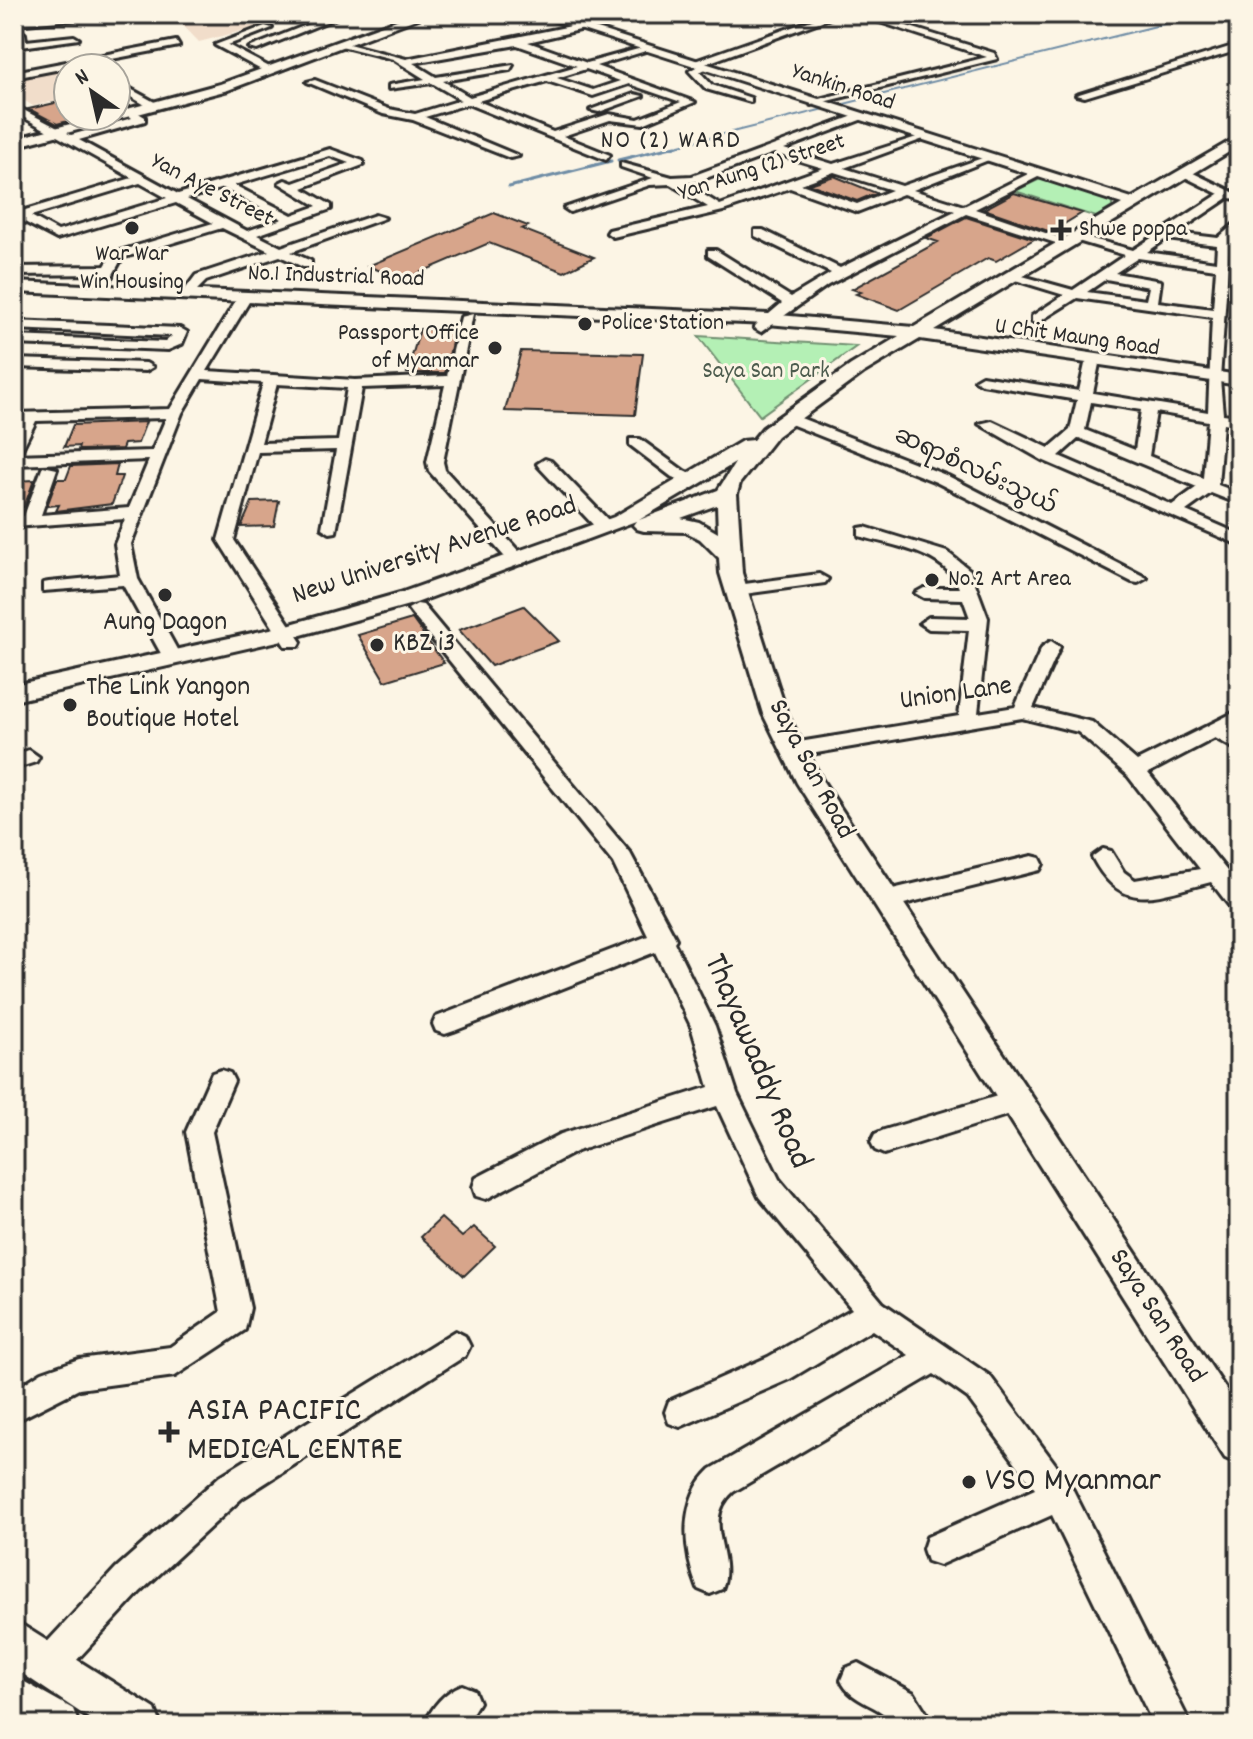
<svg xmlns="http://www.w3.org/2000/svg" width="1253" height="1739" font-family="Dekko,'Noto Sans Myanmar',sans-serif">
	<rect width="100%" height="100%" fill="#fcf5e5"/>
	<filter id="ink" filterUnits="userSpaceOnUse"><feTurbulence type="fractalNoise" baseFrequency=".0125" numOctaves="2"/><feDisplacementMap in="SourceGraphic" scale="16" xChannelSelector="R" yChannelSelector="G"/><feConvolveMatrix kernelMatrix="1 2 1 2 8 2 1 2 1" color-interpolation-filters="sRGB"/></filter>
	<g filter="url(#ink)">
		<!-- built -->
		<path fill="#f1ddca" d="M172 14H308L199 42Z
			M74 66 77 68H68V98L33 106 14 94V79Z"/>
		<!-- green -->
		<path fill="#b4f0b5" stroke="#708e70" stroke-width="2" d="M1040 179 1103 199 1112 203V207L1096 217 1015 191Z
			M698 336 857 346 760 416Z"/>
		<g fill="none" stroke-linecap="round" stroke-linejoin="round">
			<!-- stream-far1 -->
			<path stroke="#6e8ca5" stroke-width="2" d="M668 148 1204 14"/>
			<!-- stream -->
			<path stroke="#6e8ca5" stroke-width="3" d="M618 160 676 146
				M509 187 611 161"/>
		</g>
		<!-- building -->
		<path fill="#d7a58b" stroke="#2b2b2b" stroke-width="2" d="M68 100V121L57 124 29 109Z
			M834 176 876 193 857 201 810 184Z
			M1014 193 1082 213 1051 232 984 209Z
			M494 213 528 226 522 229 594 257 564 272 489 243 403 280 368 266Z
			M966 217 1034 239 996 261 988 258 899 310 856 294 861 292 852 289 938 242 926 238Z
			M420 329H455L445 373H407Z
			M521 351 643 354 635 415 505 411Z
			M146 422 138 443 124 444 122 449 78 450 79 446 64 447 73 425Z
			M118 464 115 476H122L112 504 56 511 59 505 47 506 57 479H66L71 466Z
			M34 480 24 507H14V481Z
			M279 501 274 526 241 527 252 502Z
			M524 606 559 641 491 666 459 630Z
			M412 619 444 663 385 681 358 635Z
			M441 1218 462 1237 474 1227 495 1246 464 1276 421 1237Z"/>
		<g fill="none" stroke-linecap="round" stroke-linejoin="round">
			<!-- minor casing -->
			<g stroke="#2b2b2b" stroke-width="6">
				<path id="minor" d="M79 14 82 19 14 25V19Z
					M829 14H841L702 65 709 67 700 72 712 85 751 98V102L706 89 689 71 698 66H692V62Z
					M855 14H868L994 53 997 59 811 105V101L987 57Z
					M329 16 336 18 257 50 249 48Z
					M581 24 584 29 528 42 587 63 649 46V50L596 66 695 102 643 124 610 120 563 136 610 155 606 160 468 104 425 117 519 156 510 158 413 120 383 114 307 82 315 80 389 109 415 114 461 100 432 83 389 89V85L425 79 393 59 341 46V42L406 59ZM517 45 577 66 470 97 443 81 510 70 513 65 436 77 413 63ZM586 69 620 81 593 90 557 78ZM547 81 593 96 629 84 681 102 638 119 609 114 553 132 478 101Z
					M265 26 272 28 228 45 273 69V73H267L215 45Z
					M21 31 25 34 26 41 74 36 79 39 21 47 16 44 17 34Z
					M176 41 179 46 14 78V72Z
					M1239 44V50L1085 97 1076 95Z
					M116 81 160 105 161 107 152 109 116 88Z
					M634 94 643 96 599 112 590 110Z
					M14 105 71 135 132 118 126 113 135 111 145 117V121L79 140 178 194 330 149 363 161V165L302 188 331 205V209L257 235 281 247 375 215 385 218 291 252 311 261V267H303L280 256 206 281 188 299 181 295 196 275 269 251 222 228 122 258 104 291 98 295 92 291 101 274 14 275V267L105 266 113 253 213 223 176 203 57 239 17 218 14 207 22 211 132 178 14 112ZM330 156 349 163 293 183 285 180 279 183 317 206 292 215 234 185ZM140 183 167 198 58 231 31 216ZM223 188 282 219 247 231 187 199Z
					M859 114 863 119 784 149 833 164 926 134V138L844 168 902 186 991 155V159L913 190 964 206 1034 171H1042V175L975 209 1072 242 1062 245 966 214 828 285 761 332 754 328 756 325 782 303 708 256V250H716L791 297 831 273 755 236V230H763L840 268 955 211 903 194 857 212 790 188 723 211 613 237 607 233 609 230 708 207 670 184 650 185 570 212 564 208 653 178 621 167V163L672 177 692 176ZM774 153 823 168 720 205 685 183 698 181ZM834 172 892 190 857 204 801 184Z
					M1181 171H1189L1239 195V199L1228 198 1176 233 1218 238 1239 220V230L1230 237 1220 379 1223 414 1239 416V426L1223 423 1218 485 1239 493V504L1211 493 1186 511 1239 534V545L1042 460 979 424 992 421 1049 448 1070 430 1077 400 982 384 975 380 982 376 1079 391 1085 364 1092 360 1099 364 1093 393 1208 412 1212 317 1077 298 1037 323 1032 322V316L1064 295 1002 276 1008 272 1073 290 1125 255 1071 239V233L1133 250 1219 194 1181 175ZM1166 239 1217 245 1216 262 1147 252ZM1138 258 1216 269 1213 309 1158 302 1161 281 1115 273ZM1106 279 1149 287 1146 300 1087 292ZM1091 402 1141 410 1135 450 1085 430ZM1156 412 1208 421 1203 478 1149 456ZM1079 438 1197 487 1172 505 1059 456Z
					M245 293 252 297 207 371 355 380 447 376 461 317 473 314 443 462 445 470 523 556V564H511L429 471 427 462 445 385 362 388 336 532 330 533 322 528 336 450 258 452 234 540 301 642 299 646H285L218 540 263 383 202 379 182 413 131 544 138 579 180 655 178 659H164L123 585 43 591V583L49 582 120 575 115 544 125 519 14 527V517L24 516 43 466 57 469 41 515 129 508 149 460 14 465V455L152 451 166 418 36 421 22 449 14 454V434L21 421H14V413L170 409 238 297ZM277 384 347 388 338 441 261 443Z
					M14 321 180 328 187 332 182 344 168 350 14 344V336L165 342 172 336 14 329Z
					M14 359 146 363 153 367 146 371 14 367Z
					M783 415H793L948 476 1147 578 1138 583 1132 582 936 482 783 421Z
					M630 439H640L684 471 703 480 695 485 672 477 630 445Z
					M545 459 551 461 611 523V531H599L539 467 537 464Z
					M865 527 947 552 970 570 988 618 978 713 1015 707 1042 647 1051 641 1060 647 1033 708 1092 722 1137 761 1239 710V725L1231 729 1239 735V751L1215 738 1148 773 1239 886V911L1231 908 1211 882C1157 895 1123 916 1092 857L1103 849 1111 851 1124 872 1135 880 1200 869 1128 776 1078 732 1022 718 793 757 786 755 783 750 786 745 793 743 959 716 969 630 929 629 920 623 929 617 970 618 963 599 924 598 915 593 924 588H959C946 552 893 546 859 536V528Z
					M819 574 828 579 825 583 737 595 728 590 737 585Z
					M417 604 423 605 630 853 676 939 674 942 715 1026 737 1093 779 1179 883 1303 990 1376 1070 1484 1191 1725H1154L1052 1515 939 1565 927 1561 923 1549 927 1537 1035 1489 968 1398 934 1374 733 1492C700 1522 736 1555 722 1589L710 1594 698 1589C683 1551 678 1499 711 1469L909 1355 872 1330 790 1379 680 1427 669 1423 665 1412 669 1401 768 1357 852 1309 759 1197 717 1106 577 1151 486 1199 476 1196 473 1187 476 1178 561 1134 709 1087 691 1026 655 952 454 1031 445 1034 436 1031 433 1024 436 1017 648 936 613 863 411 613 408 609Z
					M29 750 39 757 36 762 14 769V755Z
					M1032 856 1040 858 1043 864 1040 870 884 909 876 906 873 900 876 894 884 891Z
					M221 1070 230 1073 234 1081 212 1132 250 1308 245 1330 175 1376 79 1389 14 1422V1390L42 1372 79 1359 170 1347 221 1312 186 1132 212 1073Z
					M1014 1091 1023 1094 1027 1102 1023 1110 884 1154 875 1150 871 1142 875 1134 884 1130Z
					M455 1331 465 1336 470 1346 465 1356 242 1498 140 1592 62 1676 50 1681 38 1676 33 1664 38 1652 116 1568 220 1476Z
					M858 1663 914 1693 934 1725H895C881 1704 851 1704 841 1680L846 1668Z
					M462 1685 474 1690 479 1702 465 1725H424C432 1707 444 1692 462 1685Z"/>
			</g>
			<!-- major casing -->
			<g stroke="#2b2b2b" stroke-width="6">
				<path id="major" d="M413 14H429L228 90 14 147V139L100 116H116V112L220 84Z
					M533 14H550L1132 198 1239 136V146L934 330 1239 375V385L920 339 863 373 777 436 740 483 737 494 742 573 787 714 822 780 1239 1409V1464L1225 1458 797 783 763 714 720 573 719 558 700 539 686 532 644 531 637 529 633 525 636 521 416 603 287 639 14 701V685L284 626 400 593 614 517 742 441 753 440 763 428 851 365 899 336 768 324 14 292V282L768 314 914 327 1122 204ZM735 463 718 490 639 520ZM717 505 718 533 699 522 681 518Z
					M14 1620 155 1709 161 1725H99L14 1668Z
					M14 1676 73 1709 79 1725 14 1724Z"/>
			</g>
			<!-- minor -->
			<use href="#minor" fill="#fcf5e5" fill-rule="evenodd"/>
			<!-- major -->
			<use href="#major" fill="#fcf5e5" fill-rule="evenodd"/>
		</g>
	</g>
	<!-- markers -->
	<g fill="#2b2b2b" stroke="#fcf5e5" stroke-width="3">
		<circle cx="132" cy="228" r="8"/>
		<path d="M1057 218h8v8h8v8h-8v8h-8v-8h-8v-8h8z"/>
		<circle cx="585" cy="324" r="8"/>
		<circle cx="495" cy="348" r="8"/>
		<circle cx="932" cy="580" r="8"/>
		<circle cx="165" cy="595" r="8"/>
		<circle cx="377" cy="645" r="8"/>
		<circle cx="70" cy="705" r="8"/>
		<path d="M165 1420h8v8h8v8h-8v8h-8v-8h-8v-8h8z"/>
		<circle cx="969" cy="1482" r="8"/>
	</g>
	<g text-anchor="middle" dominant-baseline="central" stroke-width="6" stroke-linejoin="round" paint-order="stroke">
		<!-- far-street labels -->
		<g font-size="24" fill="#2b2b2b" stroke="#fcf5e5">
			<text transform="translate(843 88) rotate(18)">Yankin Road</text>
			<text transform="translate(762 168) rotate(-18)">Yan Aung (2) Street</text>
			<text transform="translate(212 191) rotate(27)">Yan Aye Street</text>
			<text transform="translate(336 277) rotate(2)">No.1 Industrial Road</text>
			<text transform="translate(1077 338) rotate(8)">U Chit Maung Road</text>
			<text transform="translate(975 472) rotate(25)">ဆရာစံလမ်းသွယ်</text>
		</g>
		<!-- far-poi labels -->
		<g font-size="24" fill="#2b2b2b" stroke="#fcf5e5" text-anchor="start">
			<text x="1079" y="230">Shwe poppa</text>
			<text x="132" y="255" text-anchor="middle">War War<tspan x="132" dy="28">Win Housing</tspan></text>
			<text x="601" y="324">Police Station</text>
			<text x="479" y="334" text-anchor="end">Passport Office<tspan x="479" dy="28">of Myanmar</tspan></text>
			<text x="948" y="580">No.2 Art Area</text>
		</g>
		<!-- far-park labels -->
		<g font-size="24" fill="#4d5c4e" stroke="#fcf5e5">
			<text x="766" y="372">Saya San Park</text>
		</g>
		<!-- far-quarter labels -->
		<g font-size="26" letter-spacing="2" fill="#2b2b2b" stroke="#fcf5e5">
			<text x="671" y="141">NO (2) WARD</text>
		</g>
		<!-- street labels -->
		<g font-size="28" fill="#2b2b2b" stroke="#fcf5e5">
			<text transform="translate(435 552) rotate(-18)">New University Avenue Road</text>
			<text transform="translate(956 695) rotate(-8)">Union Lane</text>
			<text transform="translate(810 770) rotate(62)">Saya San Road</text>
			<text transform="translate(1156 1317) rotate(57)">Saya San Road</text>
		</g>
		<!-- poi labels -->
		<g font-size="28" fill="#2b2b2b" stroke="#fcf5e5" text-anchor="start">
			<text x="165" y="624" text-anchor="middle">Aung Dagon</text>
			<text x="393" y="645">KBZ i3</text>
			<text x="86" y="689">The Link Yangon<tspan x="86" dy="32">Boutique Hotel</tspan></text>
		</g>
		<!-- near-street labels -->
		<g font-size="34" fill="#2b2b2b" stroke="#fcf5e5">
			<text transform="translate(756 1062) rotate(67)">Thayawaddy Road</text>
		</g>
		<!-- near-poi labels -->
		<g font-size="34" fill="#2b2b2b" stroke="#fcf5e5" text-anchor="start">
			<text x="187" y="1412">ASIA PACIFIC<tspan x="187" dy="39">MEDICAL CENTRE</tspan></text>
			<text x="985" y="1482">VSO Myanmar</text>
		</g>
	</g>
	<!-- margin -->
	<rect width="1253" height="1739" fill="none" stroke="#fcf5e5" stroke-width="48"/>
	<rect x="24" y="24" width="1205" height="1691" fill="none" stroke="#2b2b2b" stroke-width="3" filter="url(#ink)"/>
	<!-- north arrow -->
	<g transform="translate(92 92) rotate(326)"><circle r="38" fill="#fcf5e5" stroke="#a8a49b" stroke-width="2"/>
	<path d="M0-6L14 30L0 20L-14 30Z" fill="#2b2b2b"/>
	<text y="-12" font-size="22" font-weight="bold" text-anchor="middle" fill="#2b2b2b">N</text>
	</g>
</svg>
